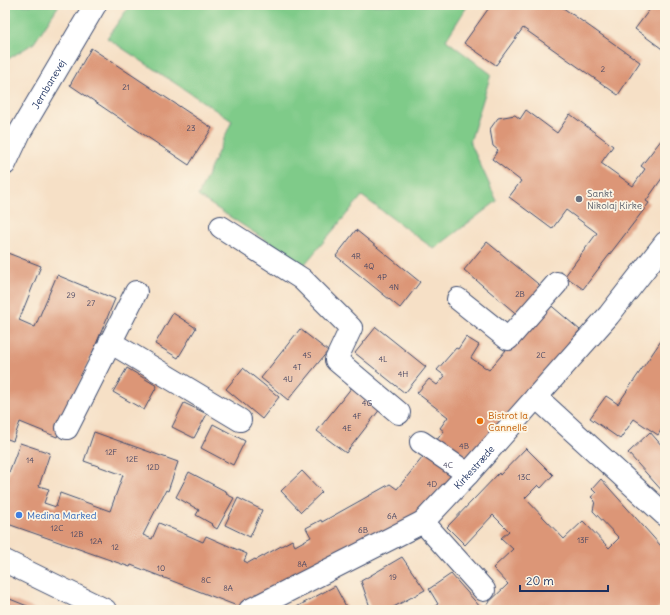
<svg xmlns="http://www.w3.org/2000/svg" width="670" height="615" font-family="Delius,sans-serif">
	<rect width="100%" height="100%" fill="#fcf5e5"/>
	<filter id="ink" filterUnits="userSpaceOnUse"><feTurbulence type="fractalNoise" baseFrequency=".025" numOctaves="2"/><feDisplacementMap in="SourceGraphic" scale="8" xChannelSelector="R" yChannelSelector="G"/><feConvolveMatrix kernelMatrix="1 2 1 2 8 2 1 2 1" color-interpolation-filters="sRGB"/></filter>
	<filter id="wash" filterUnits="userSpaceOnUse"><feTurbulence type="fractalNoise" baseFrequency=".012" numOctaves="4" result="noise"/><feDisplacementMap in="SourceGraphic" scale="16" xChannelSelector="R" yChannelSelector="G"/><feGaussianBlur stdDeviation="0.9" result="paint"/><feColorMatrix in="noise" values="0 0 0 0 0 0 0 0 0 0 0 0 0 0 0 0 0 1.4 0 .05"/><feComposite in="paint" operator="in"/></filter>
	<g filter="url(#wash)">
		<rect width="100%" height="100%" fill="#f6e0c6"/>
		<!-- green -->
		<path fill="#7fcb89" stroke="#4d7d74" d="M5 5H59L34 43 5 61Z
			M130 5H468L446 40 491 74 470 142 497 201 434 249 362 196 304 265 198 196 232 121 107 38Z"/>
		<g id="blocks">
			<!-- building -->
			<path fill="#dc9677" d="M491 5H525L531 9 534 5H559L640 62 618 95 523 28 496 65 464 43Z
				M653 5H665V51L635 29Z
				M91 48 212 128 189 165 70 85Z
				M526 110 557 133 570 114 613 146 601 163 633 186 645 169 641 166 662 139 665 142V174L646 201 649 203 583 289 565 276 597 233 566 210 552 229 509 197 521 181 492 159 498 150 493 146 490 129 498 118 515 115 520 119Z
				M356 230 420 282 400 308 336 256Z
				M487 242 543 288 519 316 464 270Z
				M5 252 41 266 19 320 35 327 57 275 115 299 57 437 20 422 13 441 5 438Z
				M547 302 580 330 426 512 245 609 131 565 130 567 5 523V483L20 443 50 453 39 486 49 489 44 503 56 507 60 493 110 511 123 475 84 461 94 432 178 462 168 491 166 490 143 535 152 539 159 523 203 542 206 536 247 554 244 561 248 563 255 559 256 560 292 540 295 546 311 537 306 528 321 520 322 522 390 484 397 489 444 431 440 428 448 417 417 393 429 379 437 385 445 376 437 370 456 348 458 349 466 337 479 345 471 358 489 370Z
				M173 313 196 328 178 358 155 344Z
				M376 327 426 367 405 393 355 353Z
				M300 329 328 351 288 400 261 378Z
				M665 335V424L658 435 634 419 620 439 590 418 606 396 618 404Z
				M127 368 157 386 144 410 113 392Z
				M243 368 279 397 262 419 226 389Z
				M356 382 384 404 346 453 317 431Z
				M184 403 207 414 194 438 172 427Z
				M213 424 245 441 233 465 201 448Z
				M650 432 663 447 665 445V494L628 453Z
				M526 448 553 475 541 488 538 485 525 498 564 539 583 521 609 548 619 538 593 511 595 501 591 497 596 493 592 489 601 479 661 546 665 543V604L656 610H429L438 604 429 589 451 574 482 609 508 584 493 568 513 549 501 538 509 531 493 515 465 545 447 527 499 473 500 475Z
				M302 471 322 492 301 512 281 491Z
				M189 472 227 492 226 494 234 498 217 529 211 525 212 524 196 515 199 510 176 497Z
				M238 498 262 510 250 537 225 525Z
				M402 557 425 590 388 610H371L361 581Z
				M335 586 348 610H291Z
				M5 597 37 610H5Z"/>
		</g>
	</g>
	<g filter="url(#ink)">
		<use href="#blocks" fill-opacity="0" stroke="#3c4a6e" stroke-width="1"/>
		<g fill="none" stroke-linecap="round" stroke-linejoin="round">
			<!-- minor casing -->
			<g stroke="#3c4a6e" stroke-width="24">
				<g id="minor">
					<path id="s1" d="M5 164 20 132 95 5"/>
					<path d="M221 227 302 279 351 328 336 360 399 413"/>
					<path d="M458 299 508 339 557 283"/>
					<path d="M110 342 240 420"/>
					<path d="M536 397 665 515"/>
					<path d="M67 428 136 292"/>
					<path d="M421 442 468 474"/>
					<path d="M423 522 484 590"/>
					<path d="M5 561 105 610"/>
					<path id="s2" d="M250 610 423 522 468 474 609 315 665 243"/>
				</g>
			</g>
			<!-- minor -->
			<use href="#minor" stroke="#fff" stroke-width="22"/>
		</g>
	</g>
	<!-- markers -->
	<circle fill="#6b7280" stroke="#fcf5e5" stroke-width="1.5" cx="579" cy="199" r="4"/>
	<circle fill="#e8710a" stroke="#fcf5e5" stroke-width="1.5" cx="480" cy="421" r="4"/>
	<circle fill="#3f7fe0" stroke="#fcf5e5" stroke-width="1.5" cx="19" cy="515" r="4"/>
	<g text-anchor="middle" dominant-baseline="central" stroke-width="3.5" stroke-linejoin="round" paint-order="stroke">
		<!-- number labels -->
		<g font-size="8" fill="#4b4964">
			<text x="603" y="69">2</text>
			<text x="126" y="87">21</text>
			<text x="191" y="128">23</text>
			<text x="356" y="256">4R</text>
			<text x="369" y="266">4Q</text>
			<text x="382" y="277">4P</text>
			<text x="394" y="287">4N</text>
			<text x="520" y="294">2B</text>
			<text x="71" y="295">29</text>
			<text x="91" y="303">27</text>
			<text x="307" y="355">4S</text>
			<text x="541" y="355">2C</text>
			<text x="383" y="359">4L</text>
			<text x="297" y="367">4T</text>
			<text x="403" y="374">4H</text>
			<text x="288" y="379">4U</text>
			<text x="367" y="403">4G</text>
			<text x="357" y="416">4F</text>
			<text x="347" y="428">4E</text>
			<text x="464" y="446">4B</text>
			<text x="111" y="452">12F</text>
			<text x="132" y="459">12E</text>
			<text x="30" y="460">14</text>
			<text x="448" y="465">4C</text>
			<text x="153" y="467">12D</text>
			<text x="524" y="477">13C</text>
			<text x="432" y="484">4D</text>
			<text x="392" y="516">6A</text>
			<text x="57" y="528">12C</text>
			<text x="363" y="530">6B</text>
			<text x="77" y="534">12B</text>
			<text x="583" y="540">13F</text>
			<text x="96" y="541">12A</text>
			<text x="115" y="547">12</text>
			<text x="302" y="564">8A</text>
			<text x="161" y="568">10</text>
			<text x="393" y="577">19</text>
			<text x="206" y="580">8C</text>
			<text x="228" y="588">8A</text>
		</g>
		<!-- street labels -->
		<g font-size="10" fill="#1b2f5e" stroke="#fcf5e5">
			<text stroke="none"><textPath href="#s1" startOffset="91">Jernbanevej</textPath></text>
			<text stroke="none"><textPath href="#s2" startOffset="269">Kirkestræde</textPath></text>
		</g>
		<!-- worship labels -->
		<g font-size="10" fill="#5b616d" stroke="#fcf5e5" text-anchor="start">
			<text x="587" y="193">Sankt<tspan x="587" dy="12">Nikolaj Kirke</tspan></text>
		</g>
		<!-- food labels -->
		<g font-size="10" fill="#c56008" stroke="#fcf5e5" text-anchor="start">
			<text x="488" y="415">Bistrot la<tspan x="488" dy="12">Cannelle</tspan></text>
		</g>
		<!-- shop labels -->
		<g font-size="10" fill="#366cbe" stroke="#fcf5e5" text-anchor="start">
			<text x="27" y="515">Medina Marked</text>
		</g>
	</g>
	<!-- margin -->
	<rect width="670" height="615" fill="none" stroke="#fcf5e5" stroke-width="20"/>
	<!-- scale -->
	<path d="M520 585v6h88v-6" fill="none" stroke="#1b2f5e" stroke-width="2"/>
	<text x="526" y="585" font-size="12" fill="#1b2f5e" stroke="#fcf5e5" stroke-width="3" paint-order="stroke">20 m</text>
</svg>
